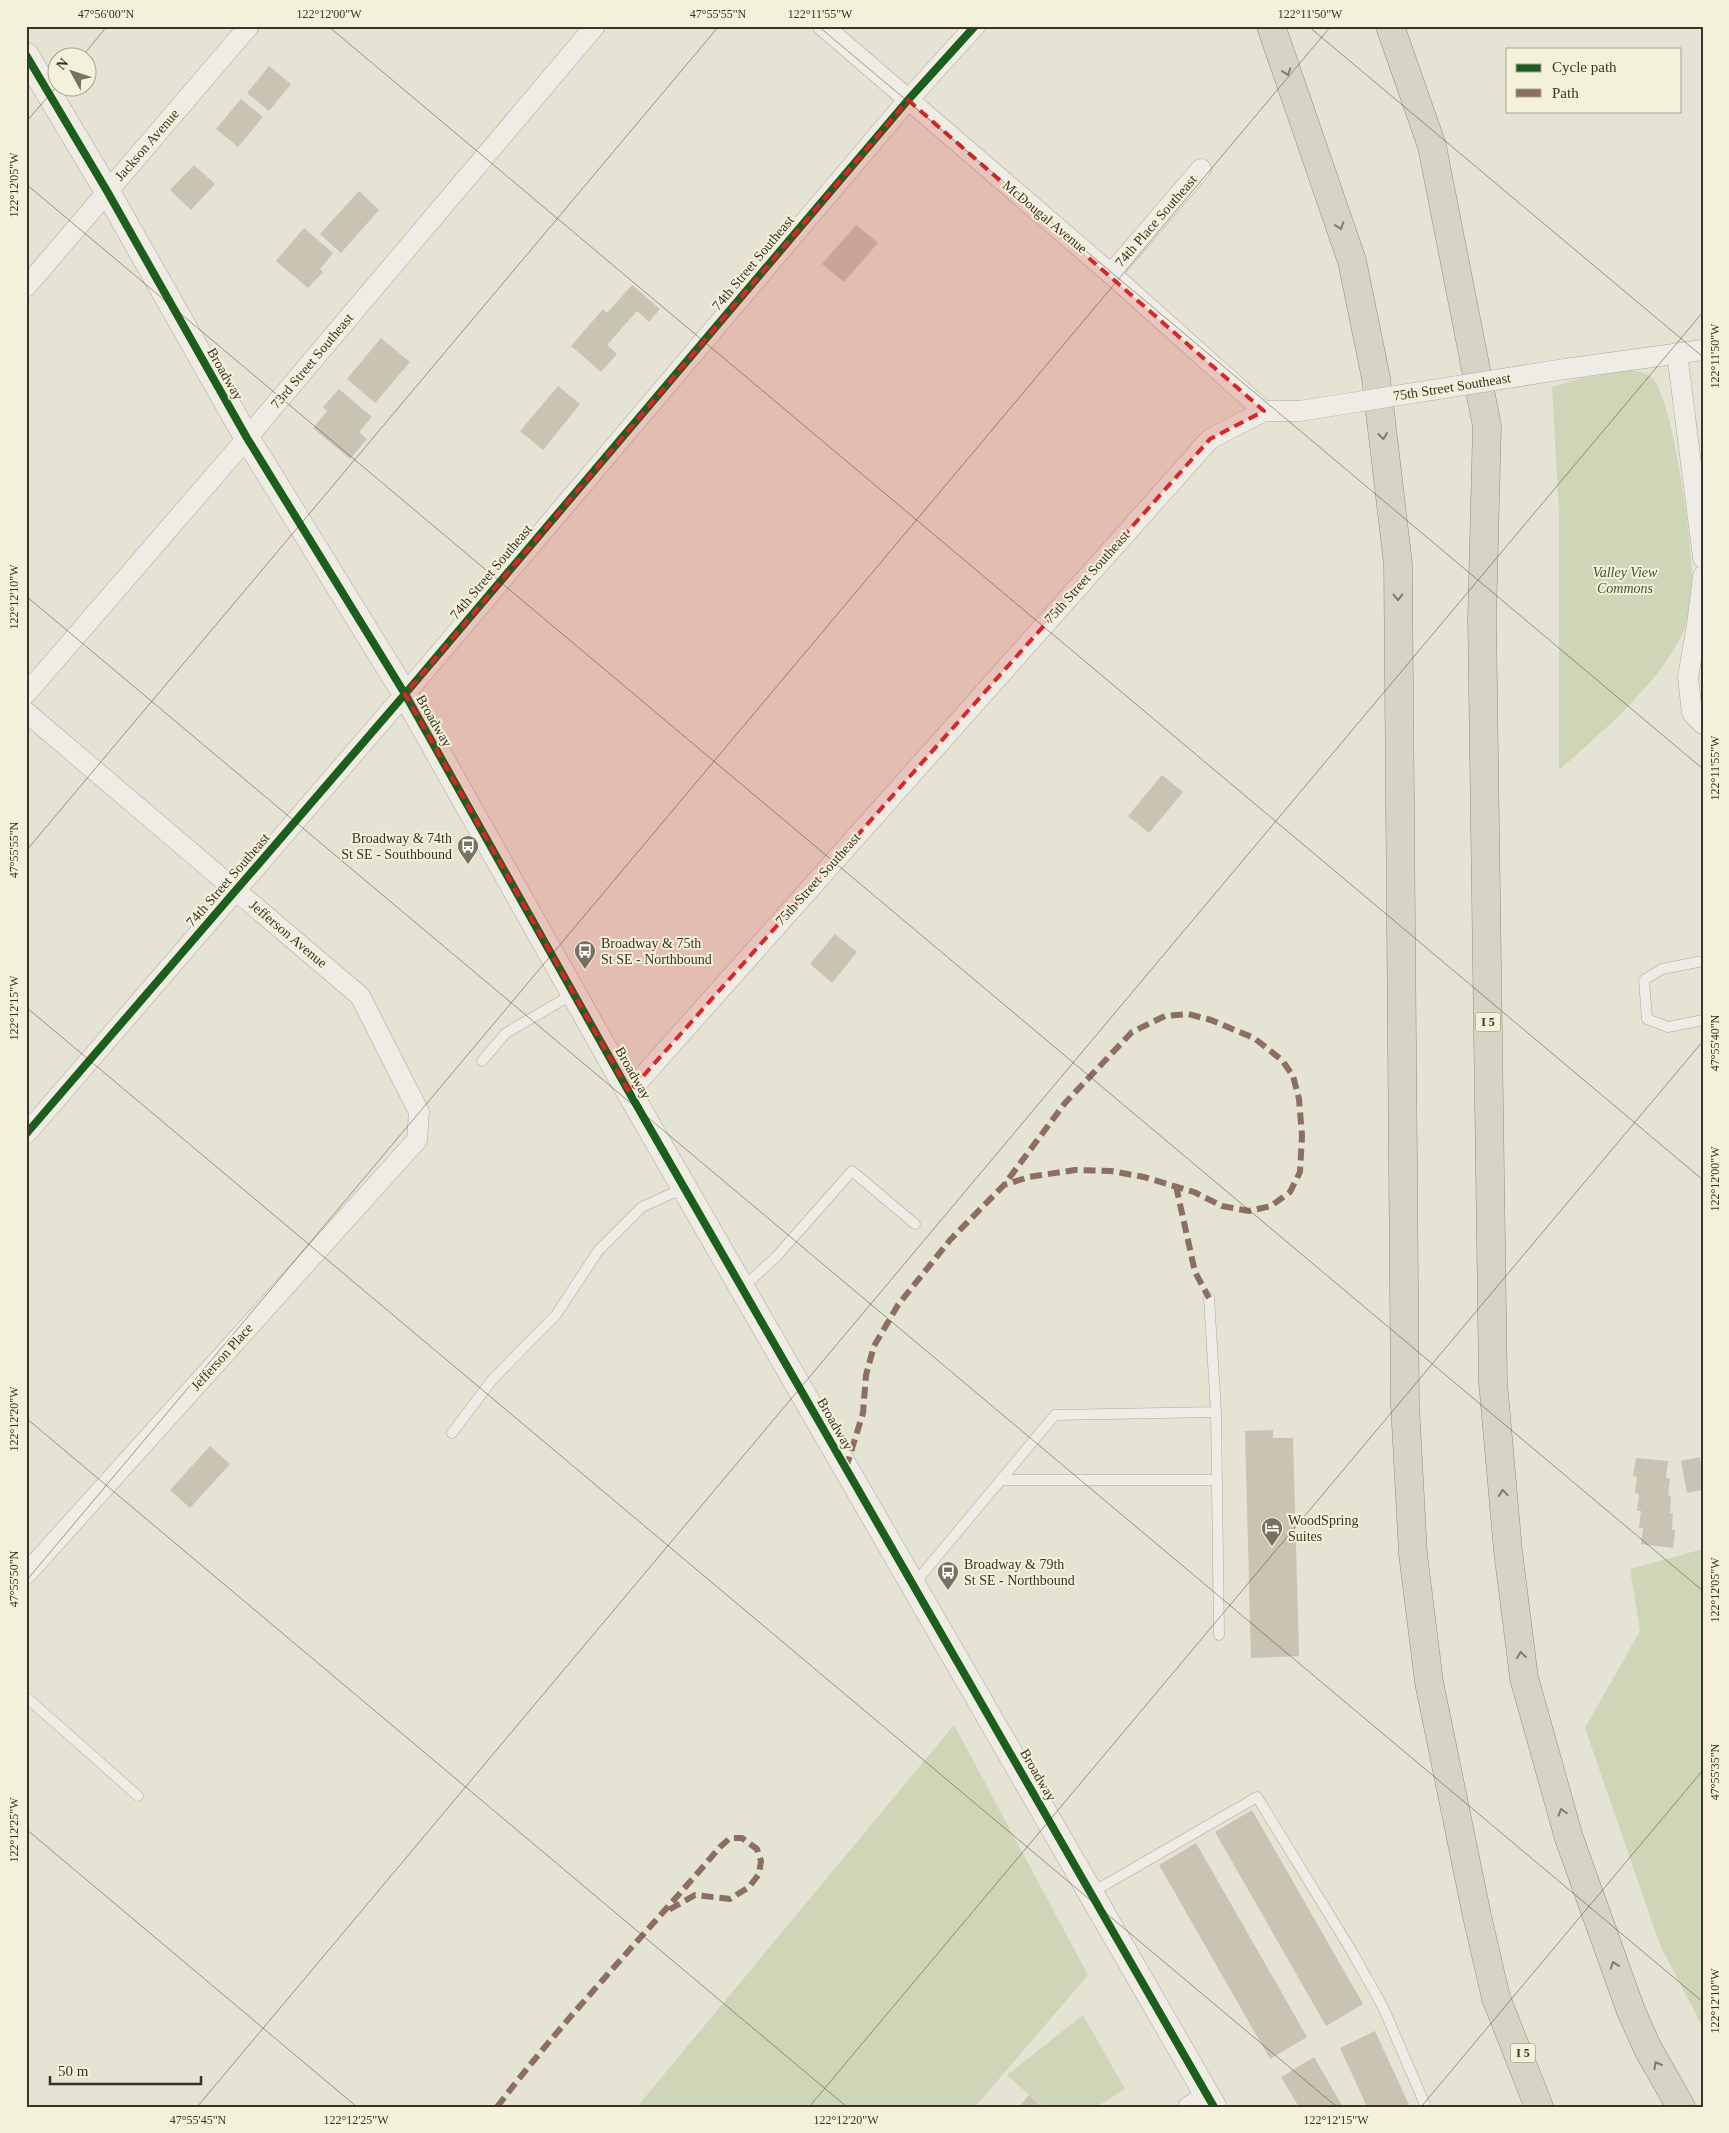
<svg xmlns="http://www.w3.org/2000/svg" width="1729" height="2133" font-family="'Times New Roman',serif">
	<rect width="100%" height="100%" fill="#e5e3d3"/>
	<!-- green -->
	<path fill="#cfd5b7" d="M1631 370C1639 372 1646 372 1652 378 1674 399 1693 551 1692 585 1691 597 1688 623 1683 633 1657 686 1602 732 1559 770V512L1552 387 1583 378Z
		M1703 1549V2028L1660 1945 1585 1728 1640 1631 1630 1569Z
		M954 1725 1088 1975 975 2107H637Z
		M1083 2015 1125 2089 1096 2107H1043L1007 2075Z"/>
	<!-- building -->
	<path fill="#c9c3b4" d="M269 66 291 84 269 111 247 93Z
		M241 99 263 117 238 147 216 129Z
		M194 165 215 184 191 210 170 190Z
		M359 191 379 210 341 253 320 234Z
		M856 225 878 243 844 282 822 264Z
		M304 228 333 253 320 269 323 272 308 288 276 261Z
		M632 285 660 309 649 322 637 311 607 345 617 354 601 372 571 346 603 309 607 313Z
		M381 338 410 362 375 403 347 379Z
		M558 386 580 404 543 450 520 431Z
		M339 389 372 417 359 432 367 439 350 459 313 428 327 411 323 407Z
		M1162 775 1183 792 1149 833 1128 816Z
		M835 934 857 952 832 983 810 964Z
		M1273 1430V1438H1293L1299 1656 1251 1658 1245 1431Z
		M210 1446 230 1464 190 1508 170 1490Z
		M1700 1457V1461H1703V1490L1687 1493 1681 1461Z
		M1636 1458 1668 1461 1666 1478 1670 1479 1668 1495 1671 1496 1670 1513H1673L1672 1530H1675L1673 1548 1641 1544 1643 1528H1639L1641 1511H1637L1639 1494 1635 1493 1637 1477 1633 1476Z
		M1252 1810 1363 2004 1326 2026 1215 1832Z
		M1196 1843 1307 2037 1270 2059 1159 1865Z
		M1375 2031 1410 2107H1367L1340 2048Z
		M1314 2057 1343 2107H1299L1281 2077Z
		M1029 2095 1042 2107H1019Z"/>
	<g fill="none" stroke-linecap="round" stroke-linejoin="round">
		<!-- service casing -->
		<g stroke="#aba89b" stroke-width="11">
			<path id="service" d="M1703 961 1662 969 1644 980 1647 1019 1668 1027 1703 1020
				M482 1061 506 1033 573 994
				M742 1288 776 1257 852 1171 915 1224
				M1209 1298 1216 1412
				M452 1433 492 1380 556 1315 598 1251 642 1207 684 1188
				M1001 1480H1217
				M914 1584 1055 1415 1216 1412 1219 1635
				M26 1697 138 1796
				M1091 1893 1257 1797 1351 1950 1383 2007 1426 2107"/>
		</g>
		<!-- minor casing -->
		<g stroke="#aba89b" stroke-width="21">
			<path id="minor" d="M823 26 1111 274 1264 411
				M1111 274 1201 169
				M26 287 249 26
				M1677 353 1703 558
				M1565 369 1703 350
				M1703 576 1697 625 1688 677 1692 713 1703 724
				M26 694 247 438 595 26
				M26 712 360 996 419 1112 417 1140 26 1574
				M629 1092 1210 439 1264 411H1300
				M26 1134 405 694 908 100 975 26
				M1188 2107 1207 2095"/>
		</g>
		<!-- tertiary casing -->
		<g stroke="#aba89b" stroke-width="26">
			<path id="tertiary" d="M26 55 107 191 247 438 405 694 629 1092 1214 2107"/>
		</g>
		<!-- motorway casing -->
		<g stroke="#908d82" stroke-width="29">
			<path id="motorway" d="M1271 26 1352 261 1376 378 1398 564 1405 1405 1413 1554 1429 1682 1477 1916 1496 1998 1539 2107
				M1390 26 1432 146 1487 426 1482 618 1493 1382 1508 1551 1524 1678 1569 1838 1631 2011 1648 2049 1681 2107"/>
		</g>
		<!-- service -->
		<use href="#service" stroke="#eeece4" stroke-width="10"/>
		<!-- minor -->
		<use href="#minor" stroke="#eeece4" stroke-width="20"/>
		<!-- tertiary -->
		<use href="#tertiary" stroke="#eeece4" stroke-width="25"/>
		<!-- motorway -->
		<use href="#motorway" stroke="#d7d4c5" stroke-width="28"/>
		<!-- minor-bridge casing -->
		<g stroke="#aba89b" stroke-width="21" stroke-linecap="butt">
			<path id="minor-bridge" d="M1300 411 1565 369"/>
		</g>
		<!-- minor-bridge -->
		<use href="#minor-bridge" stroke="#eeece4" stroke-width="20"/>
		<!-- quiet -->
		<path stroke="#8d6e63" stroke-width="6" stroke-dasharray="12 6" stroke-linecap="butt" d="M1176 1186 1195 1272 1209 1298
			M846 1468 863 1413 866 1375 874 1346 898 1305 950 1240 1004 1185 1065 1103 1132 1032 1165 1016 1188 1014 1211 1020 1254 1038 1282 1060 1293 1076 1299 1099 1302 1136 1300 1172 1290 1192 1271 1206 1249 1211 1222 1206 1194 1192 1144 1177 1111 1171 1075 1170 1029 1177 1004 1185
			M497 2107C566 2016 646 1934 720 1847L730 1838H742L757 1849 761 1861 759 1874 749 1887 730 1899 695 1895 665 1912"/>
		<!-- cycleway casing -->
		<g stroke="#f4f1db" stroke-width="11">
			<path id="cycleway" d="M26 55 107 191 247 438 405 694 629 1092 1214 2107
				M26 1134 405 694 908 100 975 26"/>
		</g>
		<!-- cycleway -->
		<use href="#cycleway" stroke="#1b5e20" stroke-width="8"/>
	</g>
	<!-- one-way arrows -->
	<defs><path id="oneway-chevron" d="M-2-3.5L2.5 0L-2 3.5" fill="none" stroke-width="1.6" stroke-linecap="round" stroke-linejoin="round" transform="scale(1.25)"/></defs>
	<g stroke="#817b6c">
		<use href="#oneway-chevron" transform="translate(1287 72) rotate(71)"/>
		<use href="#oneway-chevron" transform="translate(1340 226) rotate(71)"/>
		<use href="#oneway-chevron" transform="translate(1383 436) rotate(83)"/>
		<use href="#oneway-chevron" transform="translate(1398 597) rotate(89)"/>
		<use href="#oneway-chevron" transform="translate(1503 1493) rotate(-95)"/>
		<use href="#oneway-chevron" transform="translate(1521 1655) rotate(-97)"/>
		<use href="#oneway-chevron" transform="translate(1562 1812) rotate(-106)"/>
		<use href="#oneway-chevron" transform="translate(1614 1965) rotate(-110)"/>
		<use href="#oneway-chevron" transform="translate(1657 2065) rotate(-120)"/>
	</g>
	<!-- marked area -->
	<path fill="#d62828" fill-opacity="0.2" stroke="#d62828" stroke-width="4" stroke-dasharray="10 6" stroke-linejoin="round" d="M908 100 1264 411 1210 439 629 1092 405 694Z"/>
	<!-- ticks -->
	<path fill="none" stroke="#3a3323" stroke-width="1" stroke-opacity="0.45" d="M328 26 1703 1180M818 26 1703 769M1308 26 1703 357M81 58 107 26M26 122 58 85M26 184 1703 1591M26 596 1703 2002M26 851 719 26M26 1007 1337 2107M26 1418 847 2107M26 1581 1331 26M26 1829 357 2107M197 2107 1703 312M809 2107 1703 1041M1421 2107 1703 1770"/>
	<!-- icons -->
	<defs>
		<g id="bus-pin" transform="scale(1.125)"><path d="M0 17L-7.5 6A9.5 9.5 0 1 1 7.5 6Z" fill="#767161" stroke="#f4f1db"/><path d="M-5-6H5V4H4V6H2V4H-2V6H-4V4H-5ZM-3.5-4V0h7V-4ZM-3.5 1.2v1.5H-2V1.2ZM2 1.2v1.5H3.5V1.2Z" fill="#fff"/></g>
		<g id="hotel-pin" transform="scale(1.125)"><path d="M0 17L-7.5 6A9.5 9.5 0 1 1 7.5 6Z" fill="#767161" stroke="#f4f1db"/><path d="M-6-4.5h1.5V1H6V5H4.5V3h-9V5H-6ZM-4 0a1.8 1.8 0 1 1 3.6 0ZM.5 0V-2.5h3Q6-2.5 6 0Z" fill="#fff"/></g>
	</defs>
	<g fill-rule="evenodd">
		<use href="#bus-pin" x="468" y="846"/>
		<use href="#bus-pin" x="585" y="951"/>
		<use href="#hotel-pin" x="1272" y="1528"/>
		<use href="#bus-pin" x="948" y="1572"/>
	</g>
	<g text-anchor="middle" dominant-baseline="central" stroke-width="4" stroke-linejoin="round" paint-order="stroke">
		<!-- shield labels -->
		<g fill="#f4f1db" stroke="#726c5a" stroke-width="1">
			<rect x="1475.5" y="1012.5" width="25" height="19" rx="4"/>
			<rect x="1510.5" y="2043.5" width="25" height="19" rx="4"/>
		</g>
		<g font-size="12" font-weight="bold" fill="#3a3323">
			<text x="1488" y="1022">I 5</text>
			<text x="1523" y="2053">I 5</text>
		</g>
		<!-- street labels -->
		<g font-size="14" fill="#3a3323" stroke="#f4f1db">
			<text transform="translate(147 145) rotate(-49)">Jackson Avenue</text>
			<text transform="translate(1045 217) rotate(40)">McDougal Avenue</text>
			<text transform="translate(1156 221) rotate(-49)">74th Place Southeast</text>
			<text transform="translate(753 263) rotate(-50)">74th Street Southeast</text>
			<text transform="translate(312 361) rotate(-50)">73rd Street Southeast</text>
			<text transform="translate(225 374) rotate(60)">Broadway</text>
			<text transform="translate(1452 387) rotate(-9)">75th Street Southeast</text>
			<text transform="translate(491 572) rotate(-50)">74th Street Southeast</text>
			<text transform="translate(1087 577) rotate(-48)">75th Street Southeast</text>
			<text transform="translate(434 721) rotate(60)">Broadway</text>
			<text transform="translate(818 879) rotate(-48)">75th Street Southeast</text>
			<text transform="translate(228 880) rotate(-49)">74th Street Southeast</text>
			<text transform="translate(288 934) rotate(40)">Jefferson Avenue</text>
			<text transform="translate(633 1073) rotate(60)">Broadway</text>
			<text transform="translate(222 1357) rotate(-48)">Jefferson Place</text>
			<text transform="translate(835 1424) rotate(60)">Broadway</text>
			<text transform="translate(1038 1775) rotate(60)">Broadway</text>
		</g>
		<!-- park labels -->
		<g font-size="14" font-style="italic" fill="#42542b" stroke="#f4f1db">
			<text x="1625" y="572">Valley View<tspan x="1625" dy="16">Commons</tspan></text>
		</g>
		<!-- poi labels -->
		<g font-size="14" fill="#3a3323" stroke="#f4f1db" text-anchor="start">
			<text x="452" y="838" text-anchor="end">Broadway &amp; 74th<tspan x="452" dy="16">St SE - Southbound</tspan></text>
			<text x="601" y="943">Broadway &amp; 75th<tspan x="601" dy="16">St SE - Northbound</tspan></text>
			<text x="1288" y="1520">WoodSpring<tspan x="1288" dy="16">Suites</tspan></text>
			<text x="964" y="1564">Broadway &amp; 79th<tspan x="964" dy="16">St SE - Northbound</tspan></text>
		</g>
	</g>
	<!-- border -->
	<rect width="1729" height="2133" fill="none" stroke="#f4f1db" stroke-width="55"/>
	<!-- legend -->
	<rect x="1506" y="48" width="175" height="65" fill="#f4f1db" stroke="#aaa591"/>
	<rect x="1516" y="64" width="25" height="8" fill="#1b5e20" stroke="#aaa591"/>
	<text x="1552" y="72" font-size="15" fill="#3a3323">Cycle path</text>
	<rect x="1516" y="89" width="25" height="8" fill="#8d6e63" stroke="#aaa591"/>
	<text x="1552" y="98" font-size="15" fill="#3a3323">Path</text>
	<!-- north arrow -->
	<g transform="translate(72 72) rotate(310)"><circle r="24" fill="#f4f1db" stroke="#aaa591"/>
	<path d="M0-4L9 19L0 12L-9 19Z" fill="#767161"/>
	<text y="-8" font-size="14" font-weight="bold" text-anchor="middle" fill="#3a3323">N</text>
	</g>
	<!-- scale -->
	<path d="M50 2076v8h151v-8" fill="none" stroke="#3a3323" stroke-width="2.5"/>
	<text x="58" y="2076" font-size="15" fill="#3a3323" stroke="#f4f1db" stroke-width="4" paint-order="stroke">50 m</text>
	<rect x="28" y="28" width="1674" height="2078" fill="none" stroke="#3a3323" stroke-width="2"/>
	<g font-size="12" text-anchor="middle" fill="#3a3323">
		<text x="106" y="18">47°56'00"N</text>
		<text x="329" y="18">122°12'00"W</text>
		<text x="718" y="18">47°55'55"N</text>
		<text x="820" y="18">122°11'55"W</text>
		<text x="1310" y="18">122°11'50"W</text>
		<text transform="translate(14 185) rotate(-90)" y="4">122°12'05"W</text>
		<text transform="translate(1715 356) rotate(-90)" y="4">122°11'50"W</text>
		<text transform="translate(14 597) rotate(-90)" y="4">122°12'10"W</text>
		<text transform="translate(1715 768) rotate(-90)" y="4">122°11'55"W</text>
		<text transform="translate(14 850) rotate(-90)" y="4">47°55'55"N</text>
		<text transform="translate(14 1008) rotate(-90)" y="4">122°12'15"W</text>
		<text transform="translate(1715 1043) rotate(-90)" y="4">47°55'40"N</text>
		<text transform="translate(1715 1179) rotate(-90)" y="4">122°12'00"W</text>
		<text transform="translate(14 1419) rotate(-90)" y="4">122°12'20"W</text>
		<text transform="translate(14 1579) rotate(-90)" y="4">47°55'50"N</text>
		<text transform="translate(1715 1590) rotate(-90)" y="4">122°12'05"W</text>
		<text transform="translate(1715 1772) rotate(-90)" y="4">47°55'35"N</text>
		<text transform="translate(14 1830) rotate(-90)" y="4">122°12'25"W</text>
		<text transform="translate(1715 2001) rotate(-90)" y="4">122°12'10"W</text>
		<text x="198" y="2124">47°55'45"N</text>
		<text x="356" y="2124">122°12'25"W</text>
		<text x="846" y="2124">122°12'20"W</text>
		<text x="1336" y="2124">122°12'15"W</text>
	</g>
</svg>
